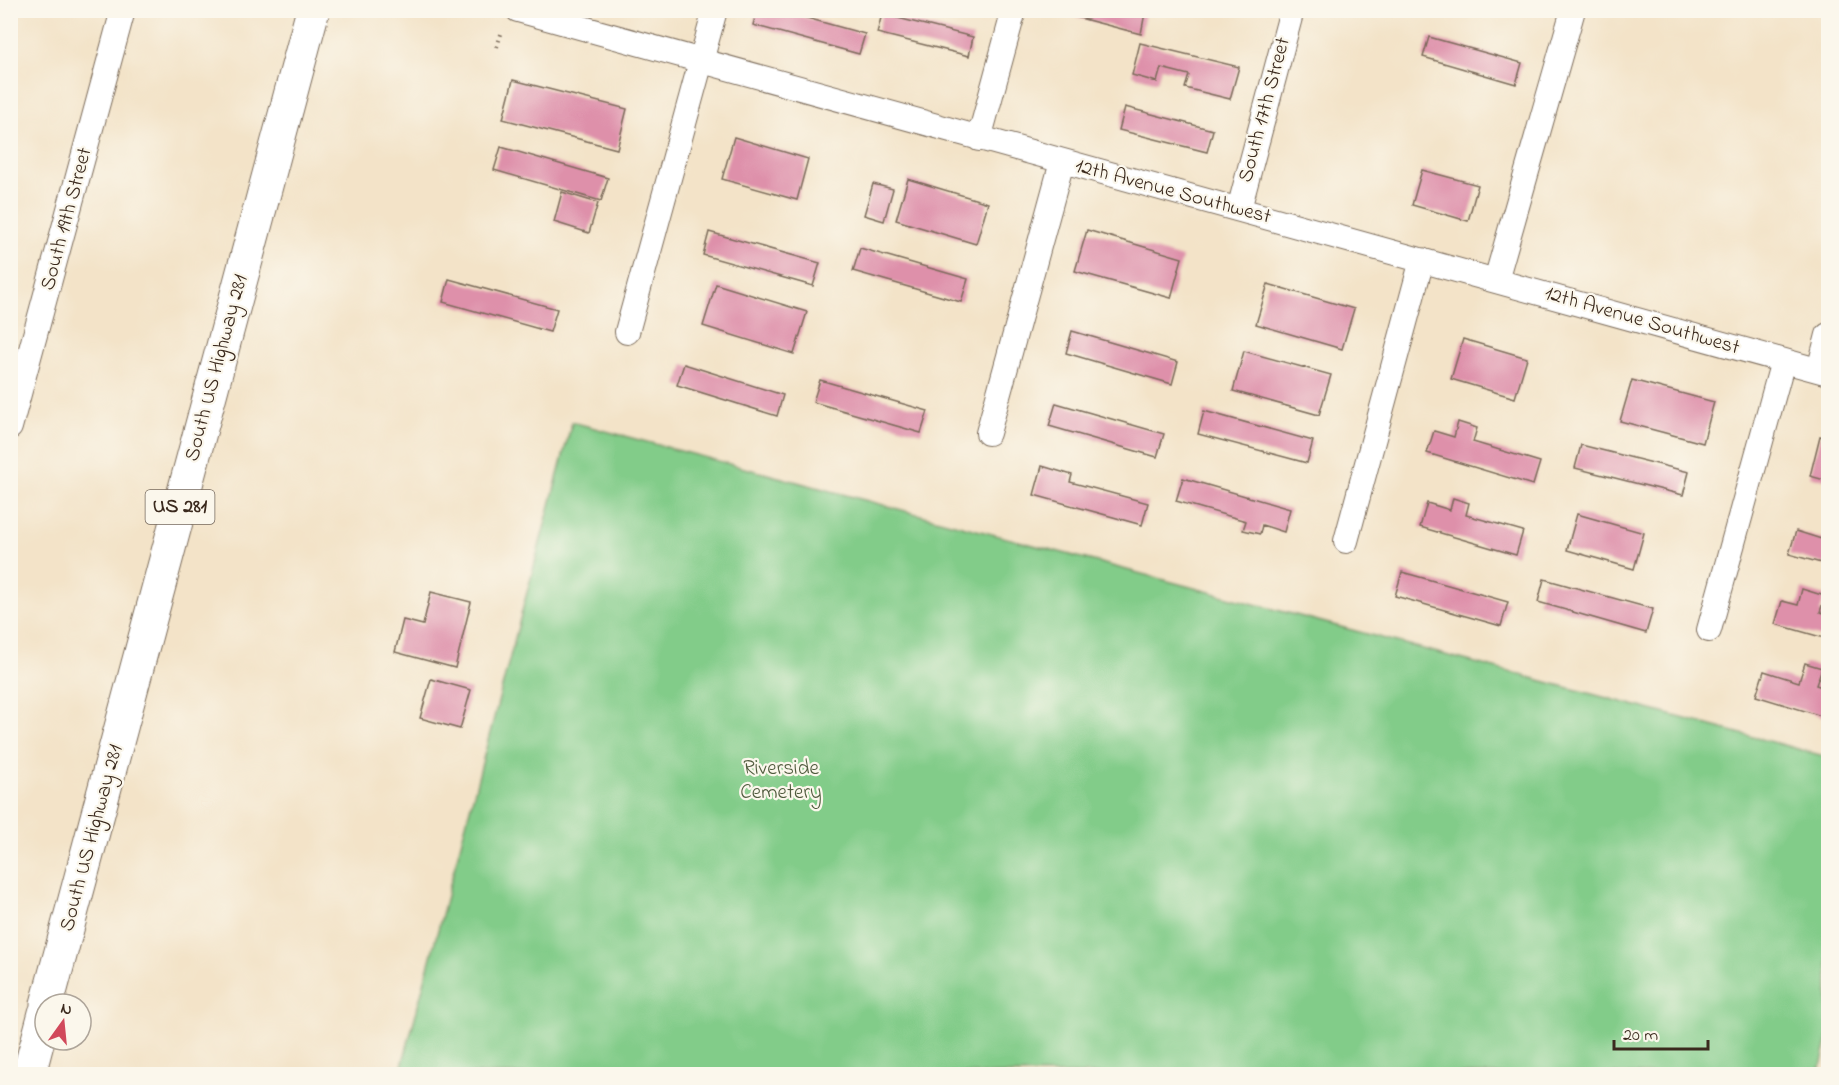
<svg xmlns="http://www.w3.org/2000/svg" width="1839" height="1085" font-family="'Indie Flower',sans-serif">
	<rect width="100%" height="100%" fill="#fbf7ec"/>
	<filter id="ink" filterUnits="userSpaceOnUse"><feTurbulence type="fractalNoise" baseFrequency=".0167" numOctaves="2"/><feDisplacementMap in="SourceGraphic" scale="12" xChannelSelector="R" yChannelSelector="G"/><feConvolveMatrix kernelMatrix="1 2 1 2 8 2 1 2 1" color-interpolation-filters="sRGB"/></filter>
	<filter id="wash" filterUnits="userSpaceOnUse"><feTurbulence type="fractalNoise" baseFrequency=".008" numOctaves="4" result="noise"/><feDisplacementMap in="SourceGraphic" scale="24" xChannelSelector="R" yChannelSelector="G"/><feGaussianBlur stdDeviation="1.35" result="paint"/><feColorMatrix in="noise" values="0 0 0 0 0 0 0 0 0 0 0 0 0 0 0 0 0 1.4 0 .05"/><feComposite in="paint" operator="in"/></filter>
	<g filter="url(#wash)">
		<rect width="100%" height="100%" fill="#f3e3c8"/>
		<!-- green -->
		<path fill="#82cc89" stroke="#5e7b54" stroke-width="1.5" d="M572 422 1828 757V1039L1819 1074H400Z"/>
		<g id="blocks">
			<!-- building -->
			<path fill="#de90aa" d="M757 10H778L865 34 859 54 753 25Z
				M1049 10H1135L1145 13 1141 34Z
				M882 14 973 37 969 56 877 33Z
				M1429 37 1522 63 1516 84 1423 57Z
				M1140 43 1239 67 1230 99 1185 88 1189 75 1161 68 1157 82 1132 75Z
				M513 80 627 109 617 149 503 119Z
				M1125 107 1213 130 1207 152 1119 130Z
				M734 137 808 159 797 200 722 179Z
				M501 147 608 178 601 201 494 170Z
				M1422 170 1478 185 1468 221 1412 205Z
				M908 179 988 203 976 244 896 220Z
				M873 184 893 189 884 221 864 215Z
				M562 192 598 203 589 233 554 222Z
				M1087 230 1182 258 1171 298 1075 271Z
				M709 232 820 263 813 286 703 255Z
				M860 248 968 279 961 302 853 271Z
				M449 279 557 309 550 332 443 302Z
				M716 284 807 312 794 354 703 326Z
				M1268 284 1354 309 1342 349 1256 324Z
				M1072 331 1178 362 1172 384 1066 353Z
				M1463 339 1527 358 1515 398 1451 379Z
				M1244 351 1331 375 1319 415 1233 391Z
				M684 364 783 395 777 416 677 385Z
				M820 380 928 411 921 433 813 402Z
				M1632 380 1714 402 1703 443 1620 421Z
				M1056 403 1164 434 1157 457 1049 426Z
				M1204 411 1313 441 1307 463 1198 434Z
				M1458 422 1477 428 1473 442 1540 462 1533 485 1427 453 1434 431 1454 437Z
				M1820 436 1828 438V481L1810 476Z
				M1581 445 1689 472 1683 495 1575 468Z
				M1042 466 1072 475 1070 482 1148 503 1142 525 1034 495Z
				M1183 478 1290 509 1284 532 1262 525 1260 534 1243 530 1246 521 1176 501Z
				M1453 498 1469 503 1466 515 1523 531 1516 555 1420 527 1427 503 1450 510Z
				M1577 514 1644 533 1634 569 1567 550Z
				M1796 531 1828 541V565L1789 554Z
				M1402 572 1508 602 1501 626 1395 596Z
				M1544 579 1653 609 1646 633 1538 602Z
				M1802 589 1825 596 1820 612 1828 614V639L1775 624 1782 601 1798 605Z
				M431 592 471 602 455 668 395 652 403 620 423 625Z
				M1805 663 1822 668 1816 685 1828 689V718L1756 696 1764 671 1799 682Z
				M431 679 471 690 460 729 420 718Z"/>
		</g>
	</g>
	<g filter="url(#ink)">
		<use href="#blocks" fill-opacity="0" stroke="#7b6b5a" stroke-width="1.5"/>
		<g fill="none" stroke-linecap="round" stroke-linejoin="round">
			<!-- street casing -->
			<g stroke="#7b6b5a" stroke-width="26">
				<path id="street" d="M518 10 1828 373
					M979 139 1014 10
					M1239 209 1292 10
					M1496 280 1573 10
					M627 332 715 10
					M1819 370 1828 335
					M10 427 123 10
					M988 433 1062 162
					M1346 541 1422 260
					M1709 630 1783 361"/>
			</g>
			<!-- highway casing -->
			<g stroke="#7b6b5a" stroke-width="35">
				<path id="highway" d="M47 1004 313 10
					M29 1074 45 1013"/>
			</g>
			<!-- path -->
			<path stroke="#7b6b5a" stroke-width="4" stroke-dasharray="1.5 4.5" stroke-linecap="butt" d="M497 47 502 31"/>
			<!-- street -->
			<use href="#street" stroke="#fff" stroke-width="24"/>
			<!-- highway -->
			<use href="#highway" stroke="#fff" stroke-width="33"/>
		</g>
	</g>
	<g text-anchor="middle" dominant-baseline="central" stroke-width="4.5" stroke-linejoin="round" paint-order="stroke">
		<!-- shield labels -->
		<rect fill="#fbf7ec" stroke="#75685c" stroke-width="1.5" x="145.5" y="490" width="69" height="34" rx="4.5"/>
		<g font-size="20" font-weight="bold" fill="#3b2a1e">
			<text x="180" y="507">US 281</text>
		</g>
		<!-- street labels -->
		<g font-size="21" fill="#3b2a1e" stroke="#fbf7ec">
			<text transform="translate(1265 110) rotate(-75)">South 17th Street</text>
			<text transform="translate(1173 192) rotate(15)">12th Avenue Southwest</text>
			<text transform="translate(67 219) rotate(-75)">South 19th Street</text>
			<text transform="translate(1642 321) rotate(16)">12th Avenue Southwest</text>
			<text transform="translate(217 368) rotate(-75)">South US Highway 281</text>
			<text transform="translate(92 838) rotate(-75)">South US Highway 281</text>
		</g>
		<!-- park labels -->
		<g font-size="21" fill="#505b3e" stroke="#fbf7ec">
			<text x="781" y="769">Riverside<tspan x="781" dy="24">Cemetery</tspan></text>
		</g>
	</g>
	<!-- margin -->
	<rect width="1839" height="1085" fill="none" stroke="#fbf7ec" stroke-width="36"/>
	<!-- north arrow -->
	<g transform="translate(63 1022) rotate(15)"><circle r="28" fill="#fbf7ec" stroke="#aea59a" stroke-width="1.5"/>
	<path d="M0-4.5L10 22L0 15L-10 22Z" fill="#d1495b"/>
	<text y="-9" font-size="16" font-weight="bold" text-anchor="middle" fill="#3b2a1e">N</text>
	</g>
	<!-- scale -->
	<path d="M1614 1040v9h94v-9" fill="none" stroke="#3b2a1e" stroke-width="3"/>
	<text x="1623" y="1040" font-size="18" fill="#3b2a1e" stroke="#fbf7ec" stroke-width="4.5" paint-order="stroke">20 m</text>
</svg>
